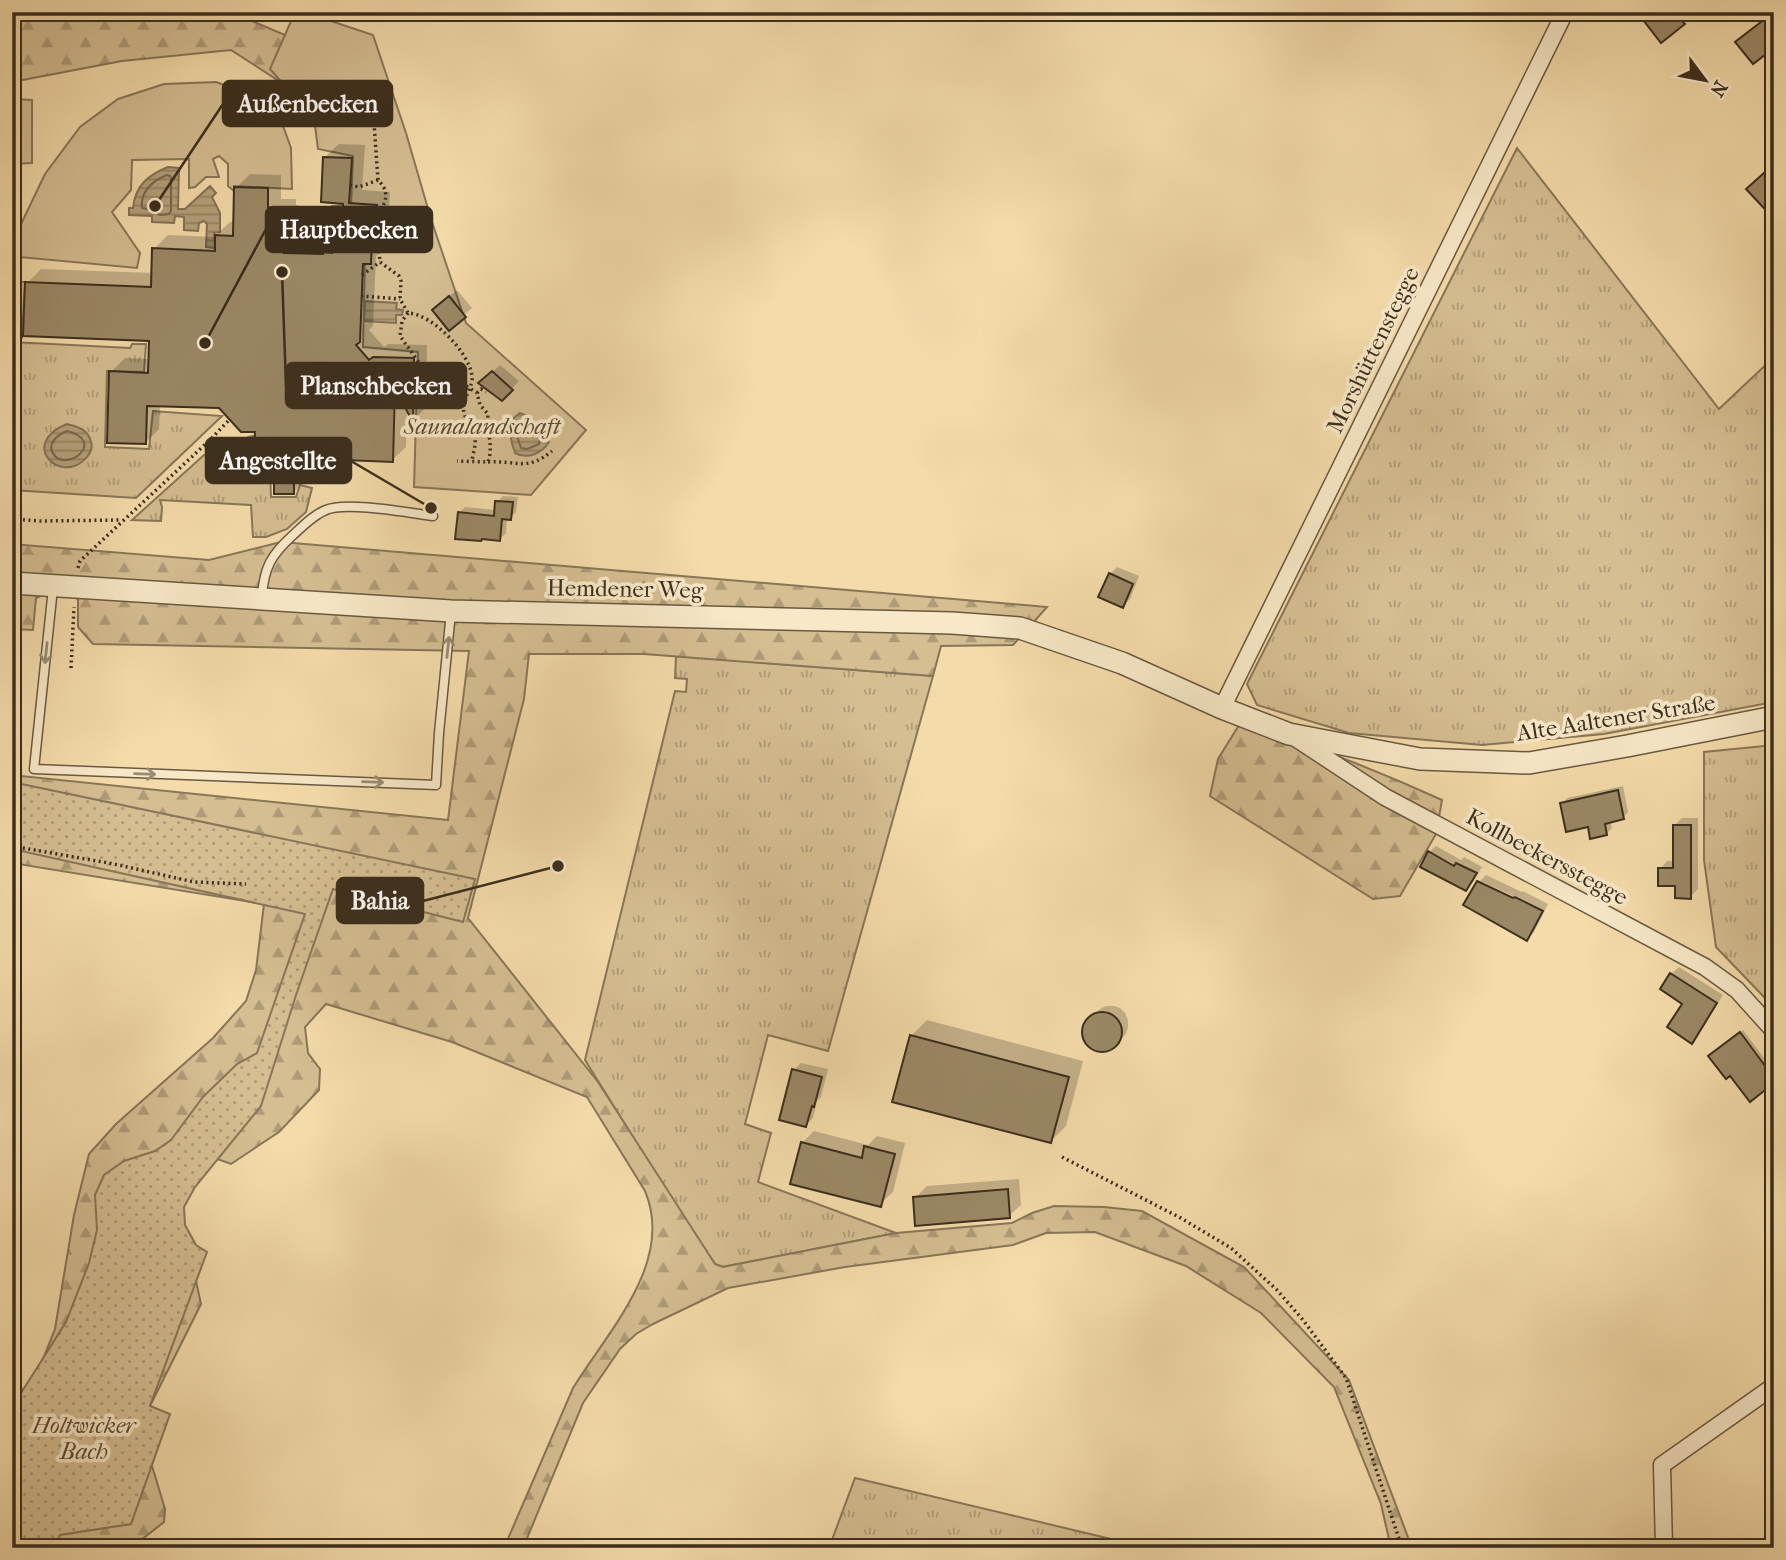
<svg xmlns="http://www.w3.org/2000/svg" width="1786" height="1560" font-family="'IM FELL French Canon',serif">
	<defs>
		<pattern id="grass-tufts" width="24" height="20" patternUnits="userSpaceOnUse" patternTransform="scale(1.75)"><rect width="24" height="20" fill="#d5be92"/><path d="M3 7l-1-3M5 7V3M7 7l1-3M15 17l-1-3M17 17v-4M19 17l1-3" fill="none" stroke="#ae9b77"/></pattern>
		<pattern id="forest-firs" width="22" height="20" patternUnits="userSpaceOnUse" patternTransform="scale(1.75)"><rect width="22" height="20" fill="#d5be92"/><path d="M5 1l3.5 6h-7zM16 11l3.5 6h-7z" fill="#ae9b77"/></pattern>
		<pattern id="park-dots" width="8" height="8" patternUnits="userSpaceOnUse" patternTransform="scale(1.75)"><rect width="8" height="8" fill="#d5be92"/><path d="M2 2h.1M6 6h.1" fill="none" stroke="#ae9b77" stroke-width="1.8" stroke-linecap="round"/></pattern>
		<pattern id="water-rules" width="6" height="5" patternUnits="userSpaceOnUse" patternTransform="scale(1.75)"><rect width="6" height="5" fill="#b5a07a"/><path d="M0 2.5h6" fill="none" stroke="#948363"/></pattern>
	</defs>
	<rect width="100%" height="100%" fill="#f4dbaa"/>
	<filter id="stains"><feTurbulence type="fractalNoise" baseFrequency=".00286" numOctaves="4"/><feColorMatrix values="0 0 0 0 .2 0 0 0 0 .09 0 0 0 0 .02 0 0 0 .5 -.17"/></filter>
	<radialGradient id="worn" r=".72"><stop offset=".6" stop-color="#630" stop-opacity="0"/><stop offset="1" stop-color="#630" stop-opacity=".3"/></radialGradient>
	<!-- grass -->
	<path fill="url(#grass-tufts)" stroke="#887658" stroke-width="2" d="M1517 148 1719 409 1774 357V702L1604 734 1482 745 1349 733 1257 705 1247 684Z
		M12 342 130 348 132 344H146L144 372 107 371 105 447 149 449 153 411 222 416 136 498 12 490Z
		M253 436V459L296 461 295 467 270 468 271 497H296L300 485 312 488 306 512 287 529 266 537H253L251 505 160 500 162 507 161 521 132 520 204 455 246 458 248 437Z
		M676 656 933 676 828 1051 768 1035 745 1124 771 1133 758 1182 896 1233 722 1267 715 1264 668 1193 585 1060 675 691 686 692 687 679 675 678Z
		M1774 745V1010L1764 997 1716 947 1704 860V752Z
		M855 1478 1149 1548H829Z"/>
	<!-- forest -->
	<path fill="url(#forest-firs)" stroke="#887658" stroke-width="2" d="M12 12H248L247 19 311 46 343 88 282 83 231 50 122 61 12 82Z
		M281 542 1047 607 1013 645 941 646 933 676 644 654H529L524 699 468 918 598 1082 715 1264 723 1267 896 1233 1012 1223 1032 1213 1054 1206 1104 1207 1142 1211 1244 1267 1349 1380 1412 1548H1391L1381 1504 1334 1387 1261 1313 1186 1266 1095 1232 1046 1233 1013 1245 845 1267 728 1288 653 1324 636 1334 620 1349 583 1403 523 1548H504L573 1388C608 1331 675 1262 645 1191L587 1097 452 1042 326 1004 305 1027 308 1053 320 1069 319 1090 279 1132 231 1164 212 1157 164 1195 187 1239 201 1304 140 1426 165 1509 164 1522 131 1548H12V1397L34 1381 55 1329 74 1215 89 1154 116 1124 213 1038 246 1001 256 970 264 904 12 863V775L448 820 469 651 93 644 78 627V599C65 593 49 591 36 598L33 630 12 629V544L209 560Z
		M1241 722C1310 744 1376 770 1442 800L1436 834 1400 896 1373 899 1210 796 1218 759Z"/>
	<!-- park -->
	<path fill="url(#park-dots)" stroke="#887658" stroke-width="2" d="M12 782 475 879 463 922 333 889 296 995 261 1106 195 1187 184 1207 185 1225 196 1245 207 1252 150 1406 170 1414 131 1524 60 1535 55 1548H12V1402L16 1401 66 1322 89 1263 97 1230 95 1195 104 1175 124 1161 155 1151 171 1140 203 1097 237 1064 257 1053 305 914 12 849Z"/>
	<!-- garden -->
	<path fill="#d5be92" stroke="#887658" stroke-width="2" d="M295 12H304L373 35 406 133 431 219 466 323 586 430 531 495 414 487 418 352 363 347 365 255 331 250 332 206H351L353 156 318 149 314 118 270 69Z
		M216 82 258 97 282 123 291 148 292 189 234 186V191L228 186V164L219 156 213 159 219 177H206L195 187 189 188V159L132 160 131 190 112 212 140 253 137 268 20 257 19 282H25L22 338 12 337V243L45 174 80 127 118 99 164 84Z
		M12 99 32 100V163L12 164Z"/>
	<!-- water -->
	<path fill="url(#water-rules)" stroke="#847255" stroke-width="2" d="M168 167 179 168 178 209H185L210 186 216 193 212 197 220 213V232L214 233 215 248 206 247 207 224 204 221 199 223 198 231 184 230V217L175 216 174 223 152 222V216L129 215V208H133C135 186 148 175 168 167Z
		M365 301 397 303 396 309 403 310 402 315H396V323L364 321Z
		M520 413 525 415 548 437 549 442C542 453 528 460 515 453 511 442 509 433 510 421Z
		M67 424C78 427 88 429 91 442 93 447 91 452 87 457 62 487 17 444 67 424Z"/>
	<!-- shadow -->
	<path fill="#0003" d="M386 81 387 114 380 121 353 89 361 82Z
		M339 144 365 145 362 190 390 192 388 227 385 230 384 248 376 256 373 326 369 330 384 347 388 344 427 345 426 408 413 420 407 408 406 447 392 460 307 456V479L293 493 275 455 257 430 220 407 160 405 159 429 145 443 111 372 125 358 150 359 151 339 27 283 41 269 153 273 154 249 168 235 216 237V235L230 222H235L236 188 250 174 281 175V199H296V205H298L297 240 337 241 344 235 345 202 325 157Z
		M457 290 472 308 449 328 442 302Z
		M500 365 519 381 502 399 488 376Z
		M503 496 518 497 516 512 510 518 507 517 506 533 500 539 459 513 465 507 496 510 497 502Z
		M1117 567 1139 576 1130 599 1123 606 1110 574Z
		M1623 786 1628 812 1623 818 1610 821 1612 828 1606 834 1589 825 1562 804 1567 798Z
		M1682 818H1698V889L1690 897 1660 869 1667 861H1674V826Z
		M1436 846 1461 860 1464 857 1482 867 1473 882 1466 889 1429 852Z
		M1486 875 1522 892 1523 891 1548 904 1534 932 1527 939 1521 904 1522 900 1480 881Z
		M1679 967 1723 995 1699 1034 1692 1041 1685 1003 1671 974Z
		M1106 1006H1114L1120 1008 1125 1013 1128 1020V1027L1126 1034 1113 1047 1106 1050 1099 1051 1092 1048 1087 1043 1084 1037V1029L1086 1023 1091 1017 1100 1009Z
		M927 1020 1083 1061 1066 1126 1051 1141 911 1036Z
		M1743 1030 1774 1071V1081L1714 1053Z
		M801 1063 828 1069 821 1097 817 1101 813 1118 806 1125 794 1070Z
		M814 1131 868 1145 877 1136 905 1143 893 1192 881 1203 802 1143Z
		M1019 1179 1021 1205 1009 1216 915 1198 927 1186Z"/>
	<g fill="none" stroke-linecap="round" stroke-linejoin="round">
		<!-- shore -->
		<path stroke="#78674c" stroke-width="2" d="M167 175 170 176 171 178V211L169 214 160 215 154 210 142 208C140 192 152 181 167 175Z
			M520 421 540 439 539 444 527 449 521 448 517 436V424Z
			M67 431C106 441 69 471 55 456 45 445 57 435 67 431Z"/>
	</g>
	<!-- building -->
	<path fill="#9b8866" stroke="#3b2e1d" stroke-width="2" d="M1637 12H1696L1683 22 1685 24 1661 43Z
		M1774 12V48L1753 64 1735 42Z
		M323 157 352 158 349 203 377 205 375 242 372 239 371 264H363L360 342 356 345 369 360 373 357 414 358 413 423 395 387 393 462 294 458V494H274V457L254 456 255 432H241L219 408 147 406 146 444 107 443 109 371 148 373 149 341 23 336 25 282 151 287 152 248 215 251V235L233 236 234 187 268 188V212H283V218H284V253L323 254V252L332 253V244H342L343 204 321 202Z
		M1774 164V219L1746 189Z
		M449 296 466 317 449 331 432 310Z
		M492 371 513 390 502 401 478 383Z
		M495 501 513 502 511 520 502 519 500 541 482 539 481 541 455 539 458 512 494 516Z
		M1109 573 1133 584 1123 608 1098 597Z
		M1618 790 1624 819 1605 824 1607 835 1590 839 1588 827 1566 832 1560 803Z
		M1673 825H1691V899L1675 898V886H1658V868H1673Z
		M1428 851 1454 866 1456 863 1477 873 1466 891 1420 867Z
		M1477 881 1513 898 1515 897 1543 911 1527 941 1463 905Z
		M1670 973 1717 1003 1692 1044 1667 1027 1682 1004 1660 989Z
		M1082 1032a20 20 0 1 1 40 0a20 20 0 1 1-40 0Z
		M1740 1032 1774 1078V1083L1750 1102 1730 1076 1726 1079 1708 1056Z
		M910 1035 1069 1077 1051 1143 892 1102Z
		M792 1069 822 1077 814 1107 812 1106 806 1127 779 1120Z
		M801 1142 862 1158 864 1146 895 1154 881 1207 790 1184Z
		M1008 1189 1010 1218 915 1226 913 1197Z"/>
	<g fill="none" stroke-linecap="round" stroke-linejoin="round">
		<!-- service casing -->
		<g stroke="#695940" stroke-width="11">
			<path id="service" d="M53 588 34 769 436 785 439 733 451 612
				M262 596C264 568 271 555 292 536 302 527 313 515 326 510 345 501 410 513 433 516"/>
		</g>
		<!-- minor casing -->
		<g stroke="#695940" stroke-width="19">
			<path id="minor" d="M1222 708 1565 12
				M1294 737 1385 797 1705 967 1737 990 1774 1031
				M1664 1548 1662 1465 1774 1386"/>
		</g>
		<!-- tertiary casing -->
		<g stroke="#695940" stroke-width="24">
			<path id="tertiary" d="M12 583 451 611 952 623 1020 628 1122 663 1222 708 1289 734 1420 759 1529 763 1627 746 1774 717"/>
		</g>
		<!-- path -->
		<path stroke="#3b2e1d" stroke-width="3.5" stroke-dasharray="2 3.5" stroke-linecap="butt" d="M374 123 378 180
			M350 185 359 187 378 180C396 198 377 208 377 227 377 239 379 251 380 262L399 276 401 281 400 299 408 313C432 314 469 352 472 376 474 386 461 399 464 413 466 422 475 429 475 438 476 445 473 454 472 460
			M362 275 380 262
			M361 296 400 299
			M408 313 402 321 400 336 425 371
			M414 373C438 371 458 380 477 393L480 405 488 414C486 430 494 446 488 462L457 461
			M477 393 481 389 486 392
			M488 462C515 460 527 472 552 451
			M12 519 41 521 121 520
			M78 568 80 561 211 439 230 419
			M71 668 74 607
			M12 773 22 771
			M12 846 114 864 194 882 246 884
			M1062 1157 1179 1217 1231 1248 1277 1290 1303 1320 1346 1378 1402 1548"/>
		<!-- service -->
		<use href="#service" stroke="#f8e8c8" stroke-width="8"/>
		<!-- minor -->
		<use href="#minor" stroke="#f8e8c8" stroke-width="16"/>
		<!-- tertiary -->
		<use href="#tertiary" stroke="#f8e8c8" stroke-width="21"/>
	</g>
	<!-- one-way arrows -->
	<defs><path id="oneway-shaft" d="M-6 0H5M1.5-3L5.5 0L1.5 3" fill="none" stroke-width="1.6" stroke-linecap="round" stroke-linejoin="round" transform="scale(1.75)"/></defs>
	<g stroke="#9a8b72">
		<use href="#oneway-shaft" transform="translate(448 647) rotate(-84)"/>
		<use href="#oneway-shaft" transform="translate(46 653) rotate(96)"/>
		<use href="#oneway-shaft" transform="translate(145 774) rotate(2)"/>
		<use href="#oneway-shaft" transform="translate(373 782) rotate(2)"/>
	</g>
	<g text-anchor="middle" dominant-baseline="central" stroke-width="7" stroke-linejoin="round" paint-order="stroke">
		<!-- street labels -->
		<g font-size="23" fill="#3b2e1d" stroke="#f8e8c8">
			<text transform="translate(1373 350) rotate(-64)">Morshüttenstegge</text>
			<text transform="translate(625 589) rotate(1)">Hemdener Weg</text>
			<text transform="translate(1616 718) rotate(-9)">Alte Aaltener Straße</text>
			<text transform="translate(1547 857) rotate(28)">Kollbeckersstegge</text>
		</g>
		<!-- park labels -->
		<g font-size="23" font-style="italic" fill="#5a4b34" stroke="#f8e8c8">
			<text x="482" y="426">Saunalandschaft</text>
			<text x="84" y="1425">Holtwicker<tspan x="84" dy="26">Bach</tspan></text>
		</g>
	</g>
	<!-- callouts -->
	<path fill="none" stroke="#3b2e1d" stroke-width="2.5" d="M155 206L223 104M205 343L266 229M282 272L286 386M431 508L351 461M558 866L423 901"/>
	<g fill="#3b2e1d" stroke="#f8e8c8" stroke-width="2.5">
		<circle cx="155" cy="206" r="7"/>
		<circle cx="205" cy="343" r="7"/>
		<circle cx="282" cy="272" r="7"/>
		<circle cx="431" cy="508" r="7"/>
		<circle cx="558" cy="866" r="7"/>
	</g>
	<g fill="#3b2e1d" stroke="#3b2e1d" stroke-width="2.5">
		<rect x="223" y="81" width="169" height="45" rx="7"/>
		<rect x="266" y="207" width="166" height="45" rx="7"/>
		<rect x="286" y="363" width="180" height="45" rx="7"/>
		<rect x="206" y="438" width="145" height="45" rx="7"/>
		<rect x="337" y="878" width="86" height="45" rx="7"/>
	</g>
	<g font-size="24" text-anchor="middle" font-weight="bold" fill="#fff">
		<text x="308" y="112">Außenbecken</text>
		<text x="349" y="238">Hauptbecken</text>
		<text x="376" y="394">Planschbecken</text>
		<text x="278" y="469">Angestellte</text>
		<text x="380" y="909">Bahia</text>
	</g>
	<!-- margin -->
	<rect width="1786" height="1560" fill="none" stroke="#f4dbaa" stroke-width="42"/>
	<rect x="14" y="14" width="1758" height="1532" fill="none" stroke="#3b2e1d" stroke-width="3.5"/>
	<rect x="21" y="21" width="1744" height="1518" fill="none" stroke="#3b2e1d" stroke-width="2"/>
	<!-- north arrow -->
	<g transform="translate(1705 80) rotate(122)" stroke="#f8e8c8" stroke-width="5" paint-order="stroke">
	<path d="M0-5L12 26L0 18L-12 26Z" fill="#3b2e1d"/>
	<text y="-10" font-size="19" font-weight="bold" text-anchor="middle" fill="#3b2e1d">N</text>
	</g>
	<rect width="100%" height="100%" filter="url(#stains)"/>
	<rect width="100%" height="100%" fill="url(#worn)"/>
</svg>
